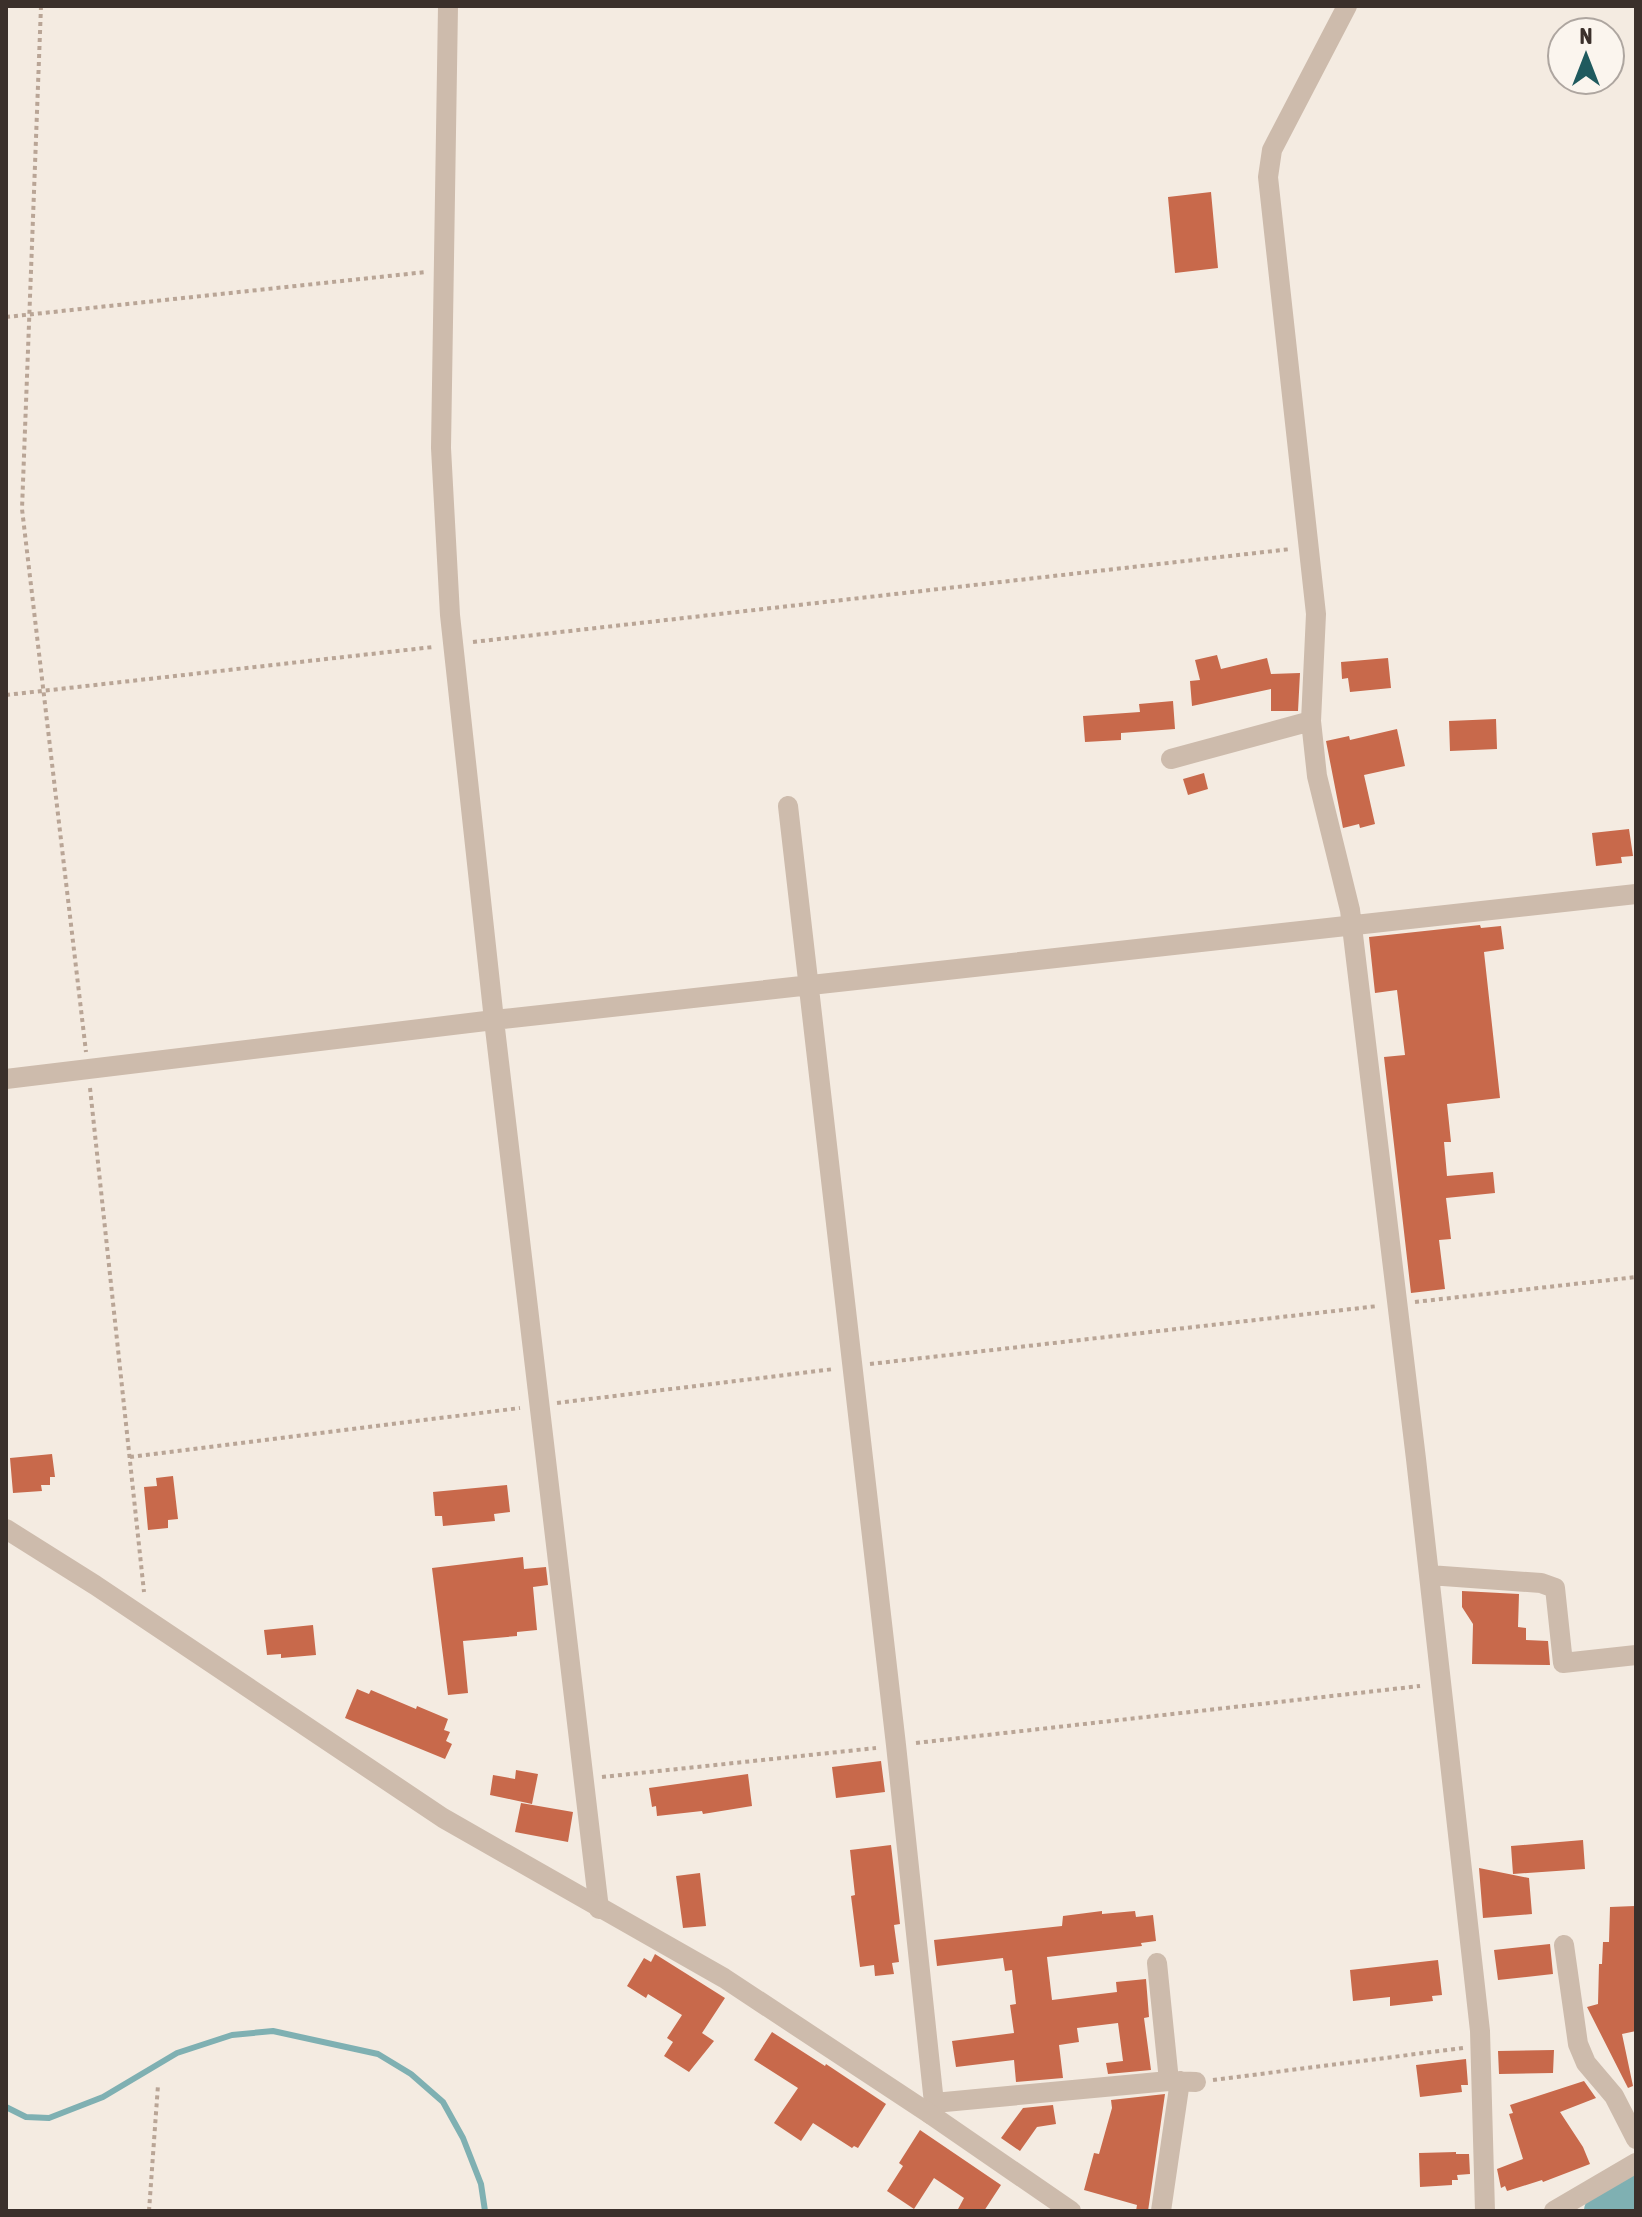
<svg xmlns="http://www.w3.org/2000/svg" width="1642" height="2217" font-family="'Asap Condensed',sans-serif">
	<rect width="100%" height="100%" fill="#f4ebe1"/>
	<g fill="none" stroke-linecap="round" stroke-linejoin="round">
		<!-- stream -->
		<path stroke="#7fb0b2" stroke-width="6" d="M6 2107 26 2117 49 2118 103 2097 177 2053 232 2035 273 2031 378 2054 411 2074 443 2102 463 2138 481 2184 485 2211"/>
		<!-- river -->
		<path stroke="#7fb0b2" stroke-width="38" d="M1603 2211 1636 2191"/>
	</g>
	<!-- building -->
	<path fill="#c8694b" d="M1211 192 1218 268 1175 273 1168 197Z
		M1217 655 1221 669 1267 658 1271 674 1300 673 1298 711H1271V689L1192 706 1190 681 1200 680 1195 660Z
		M1388 658 1391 688 1350 692 1348 678 1342 679 1341 662Z
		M1173 701 1175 729 1121 733V740L1085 742 1083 716 1140 712 1139 704Z
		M1496 719 1497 749 1450 751 1449 721Z
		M1397 729 1405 766 1364 775 1375 824 1360 828 1359 824 1343 828 1326 741 1349 736 1350 740Z
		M1204 773 1208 789 1188 795 1183 779Z
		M1629 829 1633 856 1621 857 1622 863 1596 866 1592 833Z
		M1480 925 1481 928 1501 926 1504 949 1484 952 1500 1098 1447 1104 1451 1142H1444L1447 1176 1493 1172 1495 1193 1446 1198 1451 1239 1439 1240 1445 1289 1411 1293 1384 1057 1405 1055 1397 990 1375 993 1369 937Z
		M52 1454 55 1477H50V1485H41L42 1491 13 1493 10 1458Z
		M173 1476 178 1519 168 1520V1528L148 1530 144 1487 157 1486 156 1478Z
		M507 1485 510 1512 494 1514 495 1521 443 1526 442 1516H435L433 1492Z
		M523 1557 524 1569 546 1567 548 1585 533 1587 537 1630 517 1632V1636L463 1641 468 1693 448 1695 432 1568Z
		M1462 1591 1519 1594 1518 1627 1526 1628V1640L1548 1641 1550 1665 1472 1664 1473 1624 1462 1607Z
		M313 1625 316 1655 281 1658V1654L267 1655 264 1630Z
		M357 1689 369 1694 371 1690 416 1709 417 1706 448 1719 444 1730 450 1732 446 1741 452 1744 445 1759 345 1718Z
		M881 1761 885 1792 836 1798 832 1767Z
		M516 1770 538 1774 532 1804 490 1795 493 1775 515 1779Z
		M748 1774 752 1806 703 1814 702 1811 657 1816 656 1806 652 1807 649 1788Z
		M521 1803 573 1812 568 1842 515 1832Z
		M1583 1840 1585 1869 1513 1874 1511 1846Z
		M891 1845 900 1924 894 1925 899 1962 892 1963 894 1974 875 1976 874 1965 860 1967 851 1896 855 1895 850 1850Z
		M1479 1868 1529 1878 1532 1914 1483 1918Z
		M700 1873 706 1926 683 1928 676 1876Z
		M1635 1906 1636 2031 1622 2034 1633 2086 1628 2088 1587 2007 1598 2004 1599 1964H1602L1603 1942H1609L1610 1907Z
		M1102 1911V1914L1135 1911 1136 1917 1153 1915 1156 1941 1141 1943 1142 1946 1047 1957 1052 2000 1117 1992 1116 1982 1146 1979 1149 2017 1144 2018 1151 2070 1108 2074 1106 2063 1123 2061 1118 2023 1077 2028 1079 2042 1059 2045 1063 2078 1016 2082 1014 2060 956 2067 952 2041 1014 2033 1010 2005 1016 2004 1012 1970 1005 1971 1003 1958 937 1966 934 1940 1062 1926 1063 1916Z
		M1550 1944 1553 1974 1498 1980 1494 1950Z
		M655 1954 725 1998 702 2033 714 2041 689 2072 664 2056 673 2042 667 2038 682 2015 648 1994 646 1998 627 1986 644 1958 651 1962Z
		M1438 1960 1442 1995 1432 1996 1433 2001 1390 2006V1997L1353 2001 1350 1970Z
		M772 2032 825 2066 826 2064 886 2104 858 2148 854 2146 852 2148 813 2123 801 2141 774 2123 798 2088 754 2060Z
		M1554 2050 1553 2073 1499 2074 1498 2051Z
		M1466 2059 1468 2085H1461L1462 2092 1420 2097 1416 2065Z
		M1584 2081 1596 2098 1560 2112 1583 2147 1590 2164 1543 2182 1542 2180 1507 2191 1505 2186 1501 2188 1497 2169 1523 2159 1509 2114 1513 2113 1510 2105Z
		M1165 2094 1148 2211H1136L1137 2205 1084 2190 1094 2153 1099 2154 1112 2108 1111 2100Z
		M1053 2105 1056 2124 1037 2127 1020 2151 1001 2138 1023 2108Z
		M920 2130 1001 2185 984 2211H957L964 2198 934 2178 914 2209 887 2191 903 2166 899 2163Z
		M1456 2152V2154H1469L1470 2174 1457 2175 1458 2180H1452V2185L1420 2187 1419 2153Z"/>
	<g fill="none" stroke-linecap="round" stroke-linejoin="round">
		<!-- path -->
		<path stroke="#b9a596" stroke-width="4" stroke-dasharray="4 4" stroke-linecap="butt" d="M41 6 22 509 86 1052
			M6 317 426 272
			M473 642 1291 549
			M6 695 433 647
			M90 1088 144 1592
			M1415 1302 1636 1277
			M870 1364 1378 1306
			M557 1403 834 1369
			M130 1457 520 1408
			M916 1743 1420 1686
			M602 1777 876 1748
			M1213 2080 1463 2048
			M149 2211 158 2085"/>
		<!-- minor -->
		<path stroke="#cdbbac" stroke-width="20" d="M448 6 441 448 450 615 494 1020 599 1909
			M1347 6 1272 150 1268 177 1316 614 1311 721 1317 776 1350 910 1416 1459 1480 2031 1485 2211
			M1171 759 1311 721
			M788 806 896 1745 934 2103 930 2114
			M6 1079 494 1020 1636 894
			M1429 1575 1541 1583 1555 1588 1563 1663 1636 1655
			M1564 1945 1578 2044 1586 2063 1614 2096 1636 2139
			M1157 1963 1169 2081
			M934 2103 1169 2081 1196 2082
			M1161 2211 1180 2081
			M1554 2211 1636 2163"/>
		<!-- tertiary -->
		<path stroke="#cdbbac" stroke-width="20" d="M6 1529 95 1585 443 1818 724 1978 930 2114 1071 2211"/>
	</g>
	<!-- border -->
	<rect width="1642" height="2217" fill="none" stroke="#3b302b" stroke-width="16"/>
	<!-- north arrow -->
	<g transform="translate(1586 56)"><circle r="38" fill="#fbf5ee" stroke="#aea6a0" stroke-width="2"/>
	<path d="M0-6L14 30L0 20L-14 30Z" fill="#1f5a5e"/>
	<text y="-12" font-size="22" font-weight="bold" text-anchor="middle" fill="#3b302b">N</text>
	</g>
</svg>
